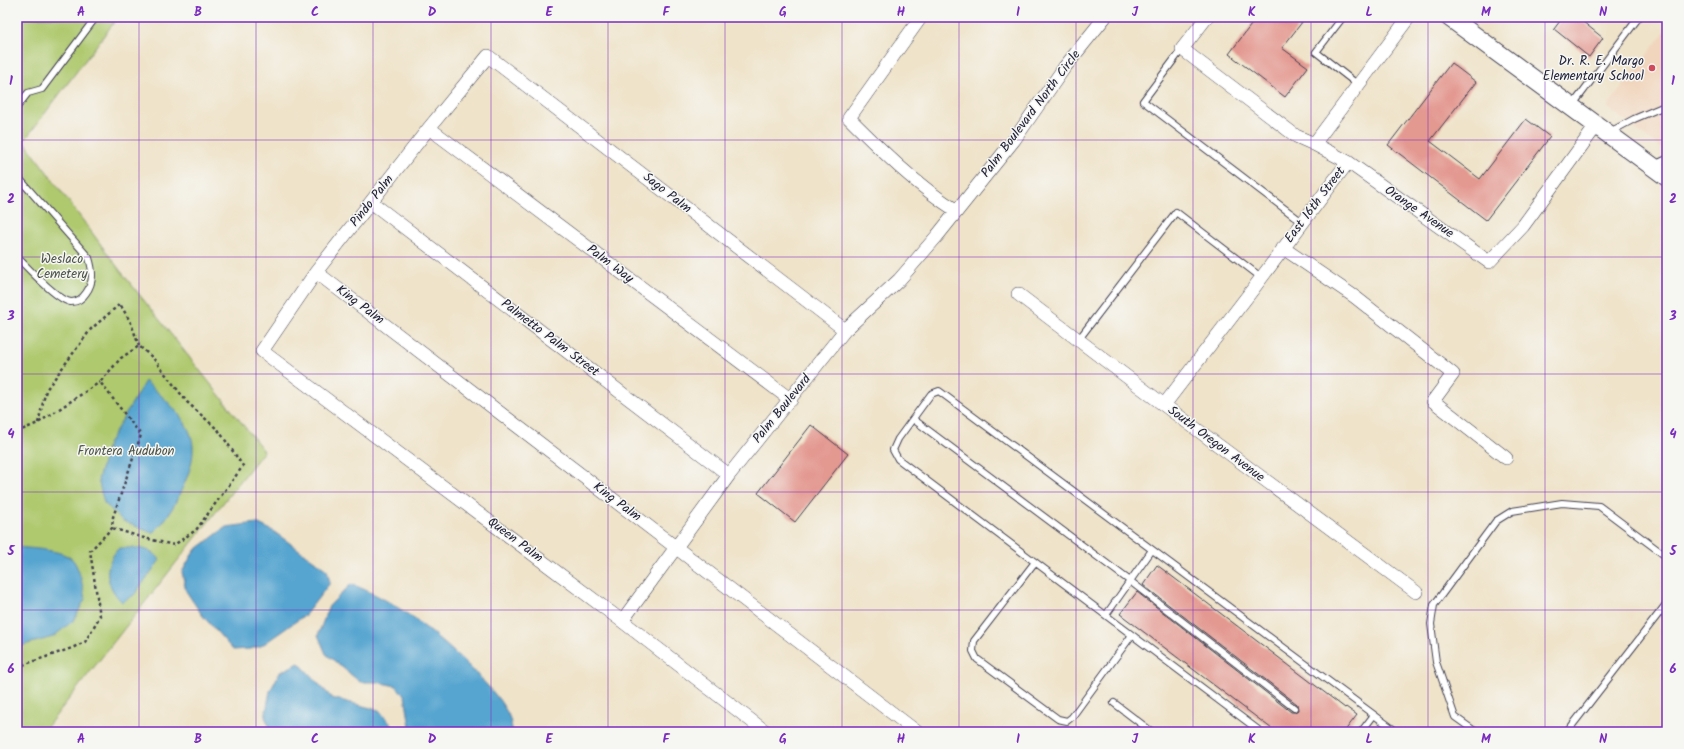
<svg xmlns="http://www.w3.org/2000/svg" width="1684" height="749" font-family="Kalam,sans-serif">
	<rect width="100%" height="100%" fill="#f6f6f2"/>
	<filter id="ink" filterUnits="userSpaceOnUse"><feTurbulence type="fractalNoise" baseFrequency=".025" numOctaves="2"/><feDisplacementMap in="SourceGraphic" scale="8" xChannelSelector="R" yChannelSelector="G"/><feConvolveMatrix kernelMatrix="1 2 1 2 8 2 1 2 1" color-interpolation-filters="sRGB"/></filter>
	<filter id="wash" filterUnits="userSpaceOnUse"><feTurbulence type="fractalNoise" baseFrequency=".012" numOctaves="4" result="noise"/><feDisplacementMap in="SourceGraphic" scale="16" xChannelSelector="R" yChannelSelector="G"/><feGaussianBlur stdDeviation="0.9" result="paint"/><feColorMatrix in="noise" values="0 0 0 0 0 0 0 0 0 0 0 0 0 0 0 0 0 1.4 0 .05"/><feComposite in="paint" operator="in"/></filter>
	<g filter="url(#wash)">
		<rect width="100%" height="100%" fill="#efe3c9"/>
		<!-- built -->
		<path fill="#f1d5bd" d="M1667 29V153L1607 107Z"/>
		<!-- green -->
		<path fill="#afc96e" stroke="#687654" d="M17 17H118L24 141 119 269 264 451 43 732H17Z"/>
		<!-- water -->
		<path fill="#56a5d0" stroke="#3c6486" d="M145 381C162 396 192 421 193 446 194 462 187 479 180 493 173 508 165 523 152 533L123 521 104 503 98 480 108 444Z
			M257 523 273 531 327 570 330 583 305 615 261 646 250 649 233 650 202 615 186 591 182 572 194 551 226 527Z
			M17 547C32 549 68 549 75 563 81 574 83 588 85 599L74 620 53 637 17 647Z
			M119 548C134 548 151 546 160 560L134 595 122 602C105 585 102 566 119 548Z
			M351 584C399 602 433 632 470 667 484 682 499 696 508 714 511 719 511 726 513 732H411L405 696 396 686 377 682H360L326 654 318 635 329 606Z
			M299 663 332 698 379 710 394 728V732H272L265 717 270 691 280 672Z"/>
		<g id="blocks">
			<!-- building -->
			<path fill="#e39890" d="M1257 17H1306L1282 48 1308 67 1285 97 1229 54Z
				M1563 17H1577L1603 38 1589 57 1554 29Z
				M1451 63 1476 82 1430 141 1480 179 1526 119 1550 137 1486 220 1388 145Z
				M811 425 848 454 795 522 758 493Z
				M1157 565 1345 708 1346 707 1357 715 1344 732H1276L1120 614 1137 592 1291 712H1295L1298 710 1297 704 1143 585Z"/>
		</g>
	</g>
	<g filter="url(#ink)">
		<use href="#blocks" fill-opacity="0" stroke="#413f50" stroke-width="1"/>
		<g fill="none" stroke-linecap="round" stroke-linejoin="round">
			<!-- lane casing -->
			<g stroke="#413f50" stroke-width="8">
				<path id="lane" d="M1343 17 1316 52 1357 84
					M1182 49 1143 101 1302 222
					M1572 106 1639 17
					M17 107 28 93 42 89 96 17
					M1610 132 1634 119 1667 105
					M1654 165 1667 159
					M17 176 89 258C93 271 94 282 86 293 82 299 78 302 71 302 58 301 27 267 17 257
					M1079 339 1176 212 1262 278
					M913 419 1130 581 1294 708
					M1035 562 974 641 973 651 977 659 1058 719 1067 721 1072 717 1132 635
					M1106 615 1152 550
					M1114 703 1152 732
					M1261 732 898 459 893 450 898 439 931 394 939 391 1397 732
					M1361 732 1374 715
					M1476 732 1455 717 1436 662 1431 624 1434 605 1496 521 1512 511 1562 503 1599 506 1667 557
					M1567 732 1667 603"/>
			</g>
			<!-- street casing -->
			<g stroke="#413f50" stroke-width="14">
				<path id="street" d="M921 17 849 118C883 152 916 185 957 211
					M1207 17 1182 49 1296 136 1314 144
					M429 128 791 400
					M1348 162 1489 262 1523 226 1596 126
					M371 202 729 475
					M1283 248 1355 297 1453 374 1433 401 1506 458
					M316 272 917 732
					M1018 294 1164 405 1416 592
					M1164 405 1253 289 1348 162 1314 144 1409 17
					M622 621 729 475 845 330 899 280 937 236 1014 140 1064 68 1105 17
					M766 732 622 621 262 351 316 272 429 128 488 56 845 330"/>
			</g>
			<!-- secondary casing -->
			<g stroke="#413f50" stroke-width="20">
				<path id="secondary" d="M1449 17 1667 177"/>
			</g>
			<!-- path -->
			<path stroke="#413f50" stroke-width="2.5" stroke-dasharray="3 3" stroke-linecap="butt" d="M38 423 46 390 91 329 120 304 131 323 139 346
				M17 432 38 423 100 382
				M17 667 72 648 85 642 100 616 90 551 112 528 113 517 141 435 100 382 121 358 139 346 153 358 187 402 219 431 243 466 196 530 174 545 144 538 112 528"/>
			<!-- lane -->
			<use href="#lane" stroke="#fff" stroke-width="6"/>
			<!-- street -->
			<use href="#street" stroke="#fff" stroke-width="13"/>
			<!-- secondary -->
			<use href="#secondary" stroke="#fff" stroke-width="18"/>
		</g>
	</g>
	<!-- grid -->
	<path fill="none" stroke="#7b2cbf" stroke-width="1" stroke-opacity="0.55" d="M139 17V732M256 17V732M373 17V732M491 17V732M608 17V732M725 17V732M842 17V732M959 17V732M1076 17V732M1193 17V732M1311 17V732M1428 17V732M1545 17V732M17 140H1667M17 257H1667M17 374H1667M17 492H1667M17 610H1667"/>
	<!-- markers -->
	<circle fill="#d1495b" stroke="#f6f6f2" stroke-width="1.5" cx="1652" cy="68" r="4"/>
	<g text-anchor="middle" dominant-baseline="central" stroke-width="3" stroke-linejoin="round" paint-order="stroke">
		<!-- poi labels -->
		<g font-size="13" fill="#22223b" stroke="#f6f6f2" text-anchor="end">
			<text x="1644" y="61">Dr. R. E. Margo<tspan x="1644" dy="15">Elementary School</tspan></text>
		</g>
		<!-- street labels -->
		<g font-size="13" fill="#22223b" stroke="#f6f6f2">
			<text transform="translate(1031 114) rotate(-53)">Palm Boulevard North Circle</text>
			<text transform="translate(667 193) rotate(38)">Sago Palm</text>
			<text transform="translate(372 201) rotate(-52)">Pindo Palm</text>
			<text transform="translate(1315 205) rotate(-53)">East 16th Street</text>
			<text transform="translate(1419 212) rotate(35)">Orange Avenue</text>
			<text transform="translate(610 264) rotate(37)">Palm Way</text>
			<text transform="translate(360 305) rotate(37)">King Palm</text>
			<text transform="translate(550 338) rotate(37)">Palmetto Palm Street</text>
			<text transform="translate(782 409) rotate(-51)">Palm Boulevard</text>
			<text transform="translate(1216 444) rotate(37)">South Oregon Avenue</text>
			<text transform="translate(617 502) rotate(37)">King Palm</text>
			<text transform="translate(515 540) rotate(37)">Queen Palm</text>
		</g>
		<!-- park labels -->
		<g font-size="13" fill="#4c544a" stroke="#f6f6f2">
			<text x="62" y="259">Weslaco<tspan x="62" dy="15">Cemetery</tspan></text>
			<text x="126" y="451">Frontera Audubon</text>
		</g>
	</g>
	<!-- margin -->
	<rect width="1684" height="749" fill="none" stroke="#f6f6f2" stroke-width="44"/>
	<rect x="22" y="22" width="1640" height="705" fill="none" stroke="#7b2cbf" stroke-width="1.5"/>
	<g font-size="13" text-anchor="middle" font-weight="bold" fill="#7b2cbf">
		<text x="81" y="16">A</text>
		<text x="198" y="16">B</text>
		<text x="315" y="16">C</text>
		<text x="432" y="16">D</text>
		<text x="549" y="16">E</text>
		<text x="666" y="16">F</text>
		<text x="783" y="16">G</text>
		<text x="901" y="16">H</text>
		<text x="1018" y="16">I</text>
		<text x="1135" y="16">J</text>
		<text x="1252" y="16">K</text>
		<text x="1369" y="16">L</text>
		<text x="1486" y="16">M</text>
		<text x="1603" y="16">N</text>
		<text x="11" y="85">1</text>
		<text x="1673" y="85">1</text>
		<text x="11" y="203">2</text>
		<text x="1673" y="203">2</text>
		<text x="11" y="320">3</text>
		<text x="1673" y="320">3</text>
		<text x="11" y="438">4</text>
		<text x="1673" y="438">4</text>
		<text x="11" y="555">5</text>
		<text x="1673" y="555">5</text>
		<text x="11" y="673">6</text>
		<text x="1673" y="673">6</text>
		<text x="81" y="743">A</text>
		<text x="198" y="743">B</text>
		<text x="315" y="743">C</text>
		<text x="432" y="743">D</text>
		<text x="549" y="743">E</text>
		<text x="666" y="743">F</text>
		<text x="783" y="743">G</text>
		<text x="901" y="743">H</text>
		<text x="1018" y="743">I</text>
		<text x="1135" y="743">J</text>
		<text x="1252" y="743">K</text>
		<text x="1369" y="743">L</text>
		<text x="1486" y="743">M</text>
		<text x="1603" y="743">N</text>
	</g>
</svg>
